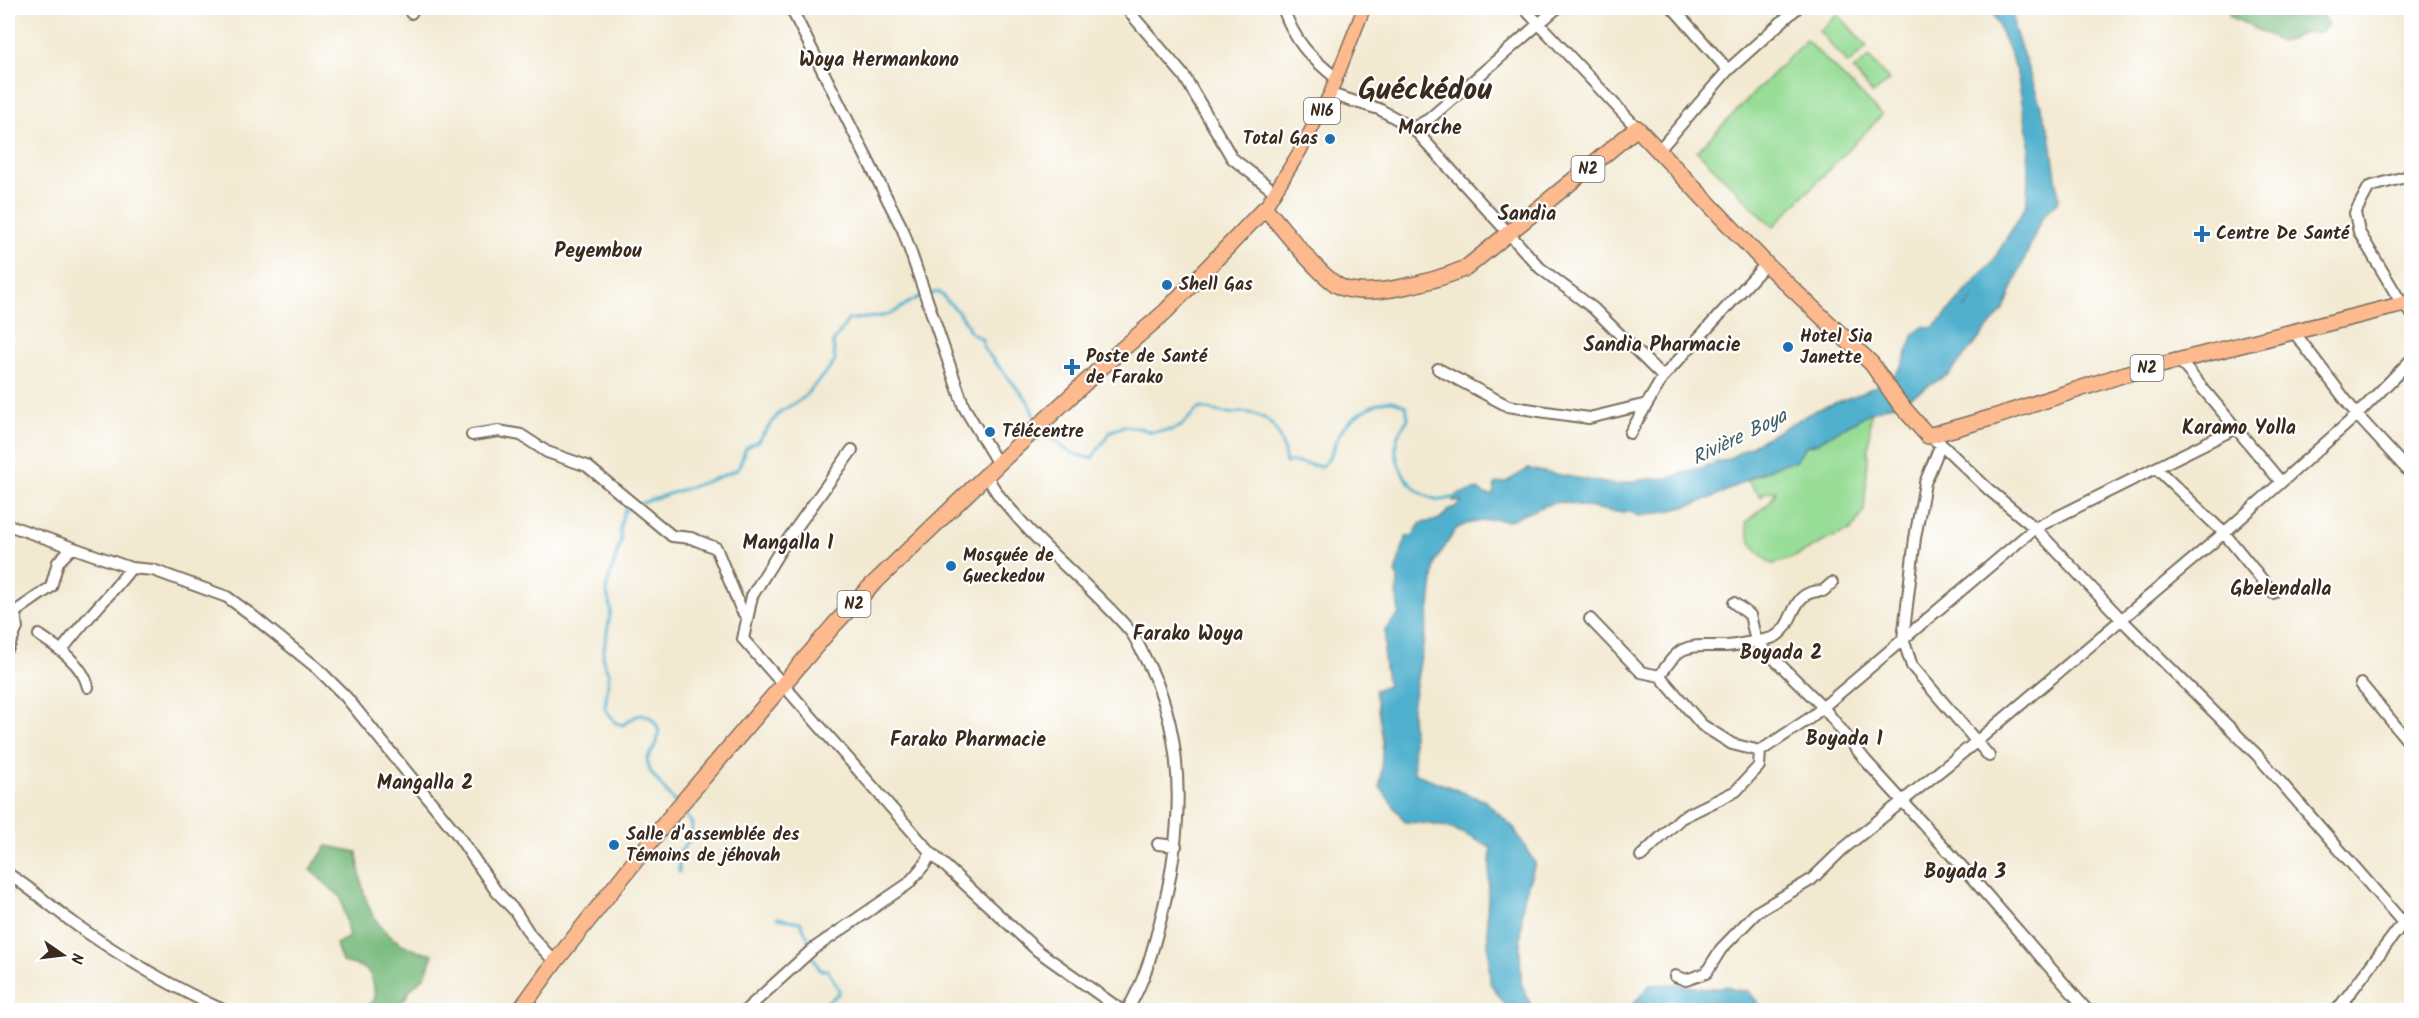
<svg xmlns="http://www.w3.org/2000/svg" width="2419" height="1018" font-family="Kalam,sans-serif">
	<rect width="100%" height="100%" fill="#fff"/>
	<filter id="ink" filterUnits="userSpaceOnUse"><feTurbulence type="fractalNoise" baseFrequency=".0167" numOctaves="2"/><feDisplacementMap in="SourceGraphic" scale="12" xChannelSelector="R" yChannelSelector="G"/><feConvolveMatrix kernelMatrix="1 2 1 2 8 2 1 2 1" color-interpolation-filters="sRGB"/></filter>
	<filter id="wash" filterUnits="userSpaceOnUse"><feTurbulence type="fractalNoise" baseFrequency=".008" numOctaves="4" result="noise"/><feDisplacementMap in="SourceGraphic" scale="24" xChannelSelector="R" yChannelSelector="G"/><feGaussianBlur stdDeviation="1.35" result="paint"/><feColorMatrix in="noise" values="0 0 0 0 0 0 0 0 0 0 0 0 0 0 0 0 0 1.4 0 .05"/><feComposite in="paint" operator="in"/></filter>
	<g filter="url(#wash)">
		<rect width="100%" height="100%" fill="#f2e9d1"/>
		<!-- green -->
		<path fill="#98dd97" stroke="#6a845a" stroke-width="1.5" d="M1838 14 1867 47 1848 64 1819 31Z
			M1806 40 1882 115 1773 227 1697 151Z
			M1869 57 1889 81 1873 94 1853 70Z
			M1871 412 1864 512 1850 531C1821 538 1802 559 1772 564 1754 550 1749 545 1746 522L1770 502 1776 491 1765 492 1761 497 1747 480 1786 462 1796 461 1806 446 1817 443Z"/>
		<!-- forest -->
		<path fill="#7abc80" stroke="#5a734f" stroke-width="1.5" d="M2227 8H2321L2320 10 2328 25 2321 32H2308L2281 42 2230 16Z
			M327 846 357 852C361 890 368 928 406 946 414 950 424 952 433 954L425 976 410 990 398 1010H362L375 999C373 971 370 967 342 962L336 944 349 937 341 897 310 870Z"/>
		<!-- water -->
		<path fill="#4fb0ce" stroke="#456d76" stroke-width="1.5" fill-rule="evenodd" d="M1991 8H2012L2014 28 2050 133 2059 200 2041 219 2004 309 1949 374 1905 400 1871 412 1817 443 1806 446 1796 461C1770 464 1747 481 1724 492 1697 505 1669 512 1639 516L1631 512H1613L1563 502 1552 503 1507 521 1494 519 1466 524 1456 529 1435 562 1430 606 1412 707 1414 773 1485 801 1513 827 1535 863 1523 901 1520 949 1521 983 1533 1010H1509L1490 983 1487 914 1491 848C1458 829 1442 823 1405 822L1380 787 1383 741 1375 690 1388 686 1384 660 1385 630 1399 614 1397 596 1398 577 1395 573 1406 537 1414 535C1423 515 1422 526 1437 520 1446 516 1448 507 1458 506L1461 502 1453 501 1458 494 1478 489 1484 494 1493 495 1495 484 1506 482 1528 469 1616 485 1639 480 1668 478 1728 459 1816 410 1862 393 1893 377 1903 364 1914 334 1924 326 1934 328 1993 261 2027 204 2029 140 2016 68ZM2003 269 1991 299 1984 304 1965 308Z
			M1676 984 1706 989 1727 986 1734 990 1749 991 1760 1006 1769 1010H1628L1650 985Z"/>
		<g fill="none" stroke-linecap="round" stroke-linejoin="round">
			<!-- stream -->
			<path stroke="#4fb0ce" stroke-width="3" d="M929 294 939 292C951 306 965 315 970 332L982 339 984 349 1028 401 1036 421
				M1042 428C1058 444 1070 457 1092 458L1111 431 1124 426 1139 428 1151 432 1171 430 1181 426 1199 408C1209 408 1218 413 1227 413 1232 414 1236 412 1241 412 1273 413 1282 435 1286 463 1299 460 1308 466 1322 466 1335 454 1332 446 1340 433 1348 419 1375 400 1392 401 1396 401 1402 405 1406 406L1408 419C1405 424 1400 429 1398 435 1389 463 1411 495 1439 500 1445 501 1451 497 1457 497
				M639 504C672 492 706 484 738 469L746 448 758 441 780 412 803 398 835 362 833 343 848 320C863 317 878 319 892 313 904 307 909 300 923 296
				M633 507 625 510C621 518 619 531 621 540L606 589 611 610 603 654 604 664 609 673 605 709 616 723 623 725C628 722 634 716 640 715 651 713 661 727 658 738 656 745 651 753 647 759L650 771 675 803
				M679 872V853L691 839 692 824 681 810
				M777 918 800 922 808 937 809 948
				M812 955 820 970H827C833 976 833 983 839 989L838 994 820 1007V1010"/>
			<!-- river -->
			<path stroke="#4fb0ce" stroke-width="16" d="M1964 320 1976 310 2014 252"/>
		</g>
	</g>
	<g filter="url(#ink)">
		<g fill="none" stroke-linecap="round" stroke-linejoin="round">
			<!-- minor casing -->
			<g stroke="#7b6d5d" stroke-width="14">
				<path id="minor" d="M791 8 903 230 964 407 998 464
					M1126 8 1184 76 1232 158 1275 192
					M1283 8C1295 42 1308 55 1336 78
					M1524 8 1637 128
					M1673 8 1728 70
					M411 13 414 8
					M1330 94 1379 109 1413 128 1540 268 1593 308 1663 377
					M1413 128 1429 119 1557 8
					M1659 150 1728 70 1797 8
					M2412 175 2369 187 2355 213 2359 232 2402 304 2412 314
					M2294 332 2357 415 2412 475
					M2179 360 2281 482
					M1438 369 1508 406 1546 412 1589 418 1647 404
					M1630 433 1663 377 1766 264
					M472 435 499 431 521 435 547 452 587 466 672 536 691 538 716 548 741 609 747 618
					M1928 436 1941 444 1988 489 2035 528 2121 619 2257 755 2412 933
					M1941 444 1925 483 1915 538 1903 639 1912 666 1989 756
					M852 450 781 549 752 596 743 639 931 853 1038 951 1121 1010
					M2156 468 2224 533 2273 593
					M987 475C993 490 1003 501 1013 512 1049 556 1095 589 1131 632 1136 639 1140 648 1144 656 1189 737 1183 834 1160 922 1152 953 1144 983 1127 1010
					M8 525 131 568 153 570 227 597 249 613 317 668 346 697 457 834 496 891 515 911 531 936 555 962
					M1734 603 1750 615 1756 641 1823 707 1866 761 1965 870 2087 1010
					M1590 619 1641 672 1660 676C1682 640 1689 647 1726 646 1735 646 1744 643 1754 642 1761 640 1769 640 1776 636 1797 623 1789 590 1823 591L1832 583
					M39 635C57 647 83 664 88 687
					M8 648 17 628 15 612 51 587 58 562 71 549
					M62 650C83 621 109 597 131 568
					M1660 676 1702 725 1732 744 1760 751 1810 718 2035 528 2236 428
					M2361 684 2412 746
					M1158 844 1176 846
					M1641 856 1681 818 1736 791 1759 766 1760 751
					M8 874C34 890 57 912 82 929 127 960 174 988 223 1010
					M1675 976 1686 980 1706 973 1721 949 1757 912 1811 880 1843 849 1976 742 2224 533 2357 415 2412 359
					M746 1010 813 949 908 884 925 864 931 853
					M2337 1010 2412 911"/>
			</g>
			<!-- major casing -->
			<g stroke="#7b6d5d" stroke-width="15">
				<path id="major" d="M1265 208 1300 151 1330 94 1364 8"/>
			</g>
			<!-- highway casing -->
			<g stroke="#7b6d5d" stroke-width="18">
				<path id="highway" d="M520 1010 555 962 674 812 834 625 867 590 998 464 1103 366 1165 312 1265 208C1284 229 1314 270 1337 285 1364 302 1438 280 1466 268L1637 128 1766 264 1872 364 1899 403 1928 436 1994 417 2125 374 2412 302"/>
			</g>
			<!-- minor -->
			<use href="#minor" stroke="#fff" stroke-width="10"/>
			<!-- major -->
			<use href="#major" stroke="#fcba8e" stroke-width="12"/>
			<!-- highway -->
			<use href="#highway" stroke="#fcba8e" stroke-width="15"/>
		</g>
	</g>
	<!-- markers -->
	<g fill="#1f6fb2" stroke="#fff" stroke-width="2">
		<circle cx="1330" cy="139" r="6"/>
		<path d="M2199 225h6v6h6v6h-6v6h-6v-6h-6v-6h6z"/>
		<circle cx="1167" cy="285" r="6"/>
		<circle cx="1788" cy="347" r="6"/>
		<path d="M1069 358h6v6h6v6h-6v6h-6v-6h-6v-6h6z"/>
		<circle cx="990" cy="432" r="6"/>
		<circle cx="951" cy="566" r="6"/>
		<circle cx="614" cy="845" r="6"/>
	</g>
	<g text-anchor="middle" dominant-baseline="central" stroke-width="4.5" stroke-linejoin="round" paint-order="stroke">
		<!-- shield labels -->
		<g fill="#fff" stroke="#766a62" stroke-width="1.5">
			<rect x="1304" y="98" width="36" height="26" rx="4.5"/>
			<rect x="1571.5" y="156" width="33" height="26" rx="4.5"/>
			<rect x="2130.5" y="355" width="33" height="26" rx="4.5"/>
			<rect x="837.5" y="591" width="33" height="26" rx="4.5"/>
		</g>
		<g font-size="16" font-weight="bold" fill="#3b2a1e">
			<text x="1322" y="111">N16</text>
			<text x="1588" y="169">N2</text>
			<text x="2147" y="368">N2</text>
			<text x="854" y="604">N2</text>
		</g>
		<!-- poi labels -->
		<g font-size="18" font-weight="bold" fill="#3b2a1e" stroke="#fff" text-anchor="start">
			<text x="1318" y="139" text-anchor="end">Total Gas</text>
			<text x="2216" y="234">Centre De Santé</text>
			<text x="1179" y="285">Shell Gas</text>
			<text x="1800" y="337">Hotel Sia<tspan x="1800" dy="21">Janette</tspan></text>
			<text x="1086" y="357">Poste de Santé<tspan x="1086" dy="21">de Farako</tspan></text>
			<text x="1002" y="432">Télécentre</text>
			<text x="963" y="556">Mosquée de<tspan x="963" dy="21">Gueckedou</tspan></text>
			<text x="626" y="835">Salle d'assemblée des<tspan x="626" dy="21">Témoins de jéhovah</tspan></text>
		</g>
		<!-- neighbourhood labels -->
		<g font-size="20" font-weight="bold" fill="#3b2a1e" stroke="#fff">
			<text x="879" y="61">Woya Hermankono</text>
			<text x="1430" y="129">Marche</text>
			<text x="1527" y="215">Sandia</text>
			<text x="598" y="252">Peyembou</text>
			<text x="1662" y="346">Sandia Pharmacie</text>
			<text x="2239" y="429">Karamo Yolla</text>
			<text x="788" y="544">Mangalla 1</text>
			<text x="2281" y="590">Gbelendalla</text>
			<text x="1188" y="635">Farako Woya</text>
			<text x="1781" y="654">Boyada 2</text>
			<text x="1844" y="740">Boyada 1</text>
			<text x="968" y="741">Farako Pharmacie</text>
			<text x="425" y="784">Mangalla 2</text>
			<text x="1965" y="873">Boyada 3</text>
		</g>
		<!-- water labels -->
		<g font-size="20" font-style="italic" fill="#436064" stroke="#fff">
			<text transform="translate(1740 438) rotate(-26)">Rivière Boya</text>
		</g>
		<!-- town labels -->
		<g font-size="30" font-weight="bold" fill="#3b2a1e" stroke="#fff">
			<text x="1425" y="91">Guéckédou</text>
		</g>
	</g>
	<!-- margin -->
	<rect width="2419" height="1018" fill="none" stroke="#fff" stroke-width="30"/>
	<!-- north arrow -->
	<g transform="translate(63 955) rotate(104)" stroke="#ffffff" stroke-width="4.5" paint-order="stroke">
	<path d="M0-4.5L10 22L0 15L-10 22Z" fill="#3b2a1e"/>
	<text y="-9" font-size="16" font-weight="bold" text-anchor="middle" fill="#3b2a1e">N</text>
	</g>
</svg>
